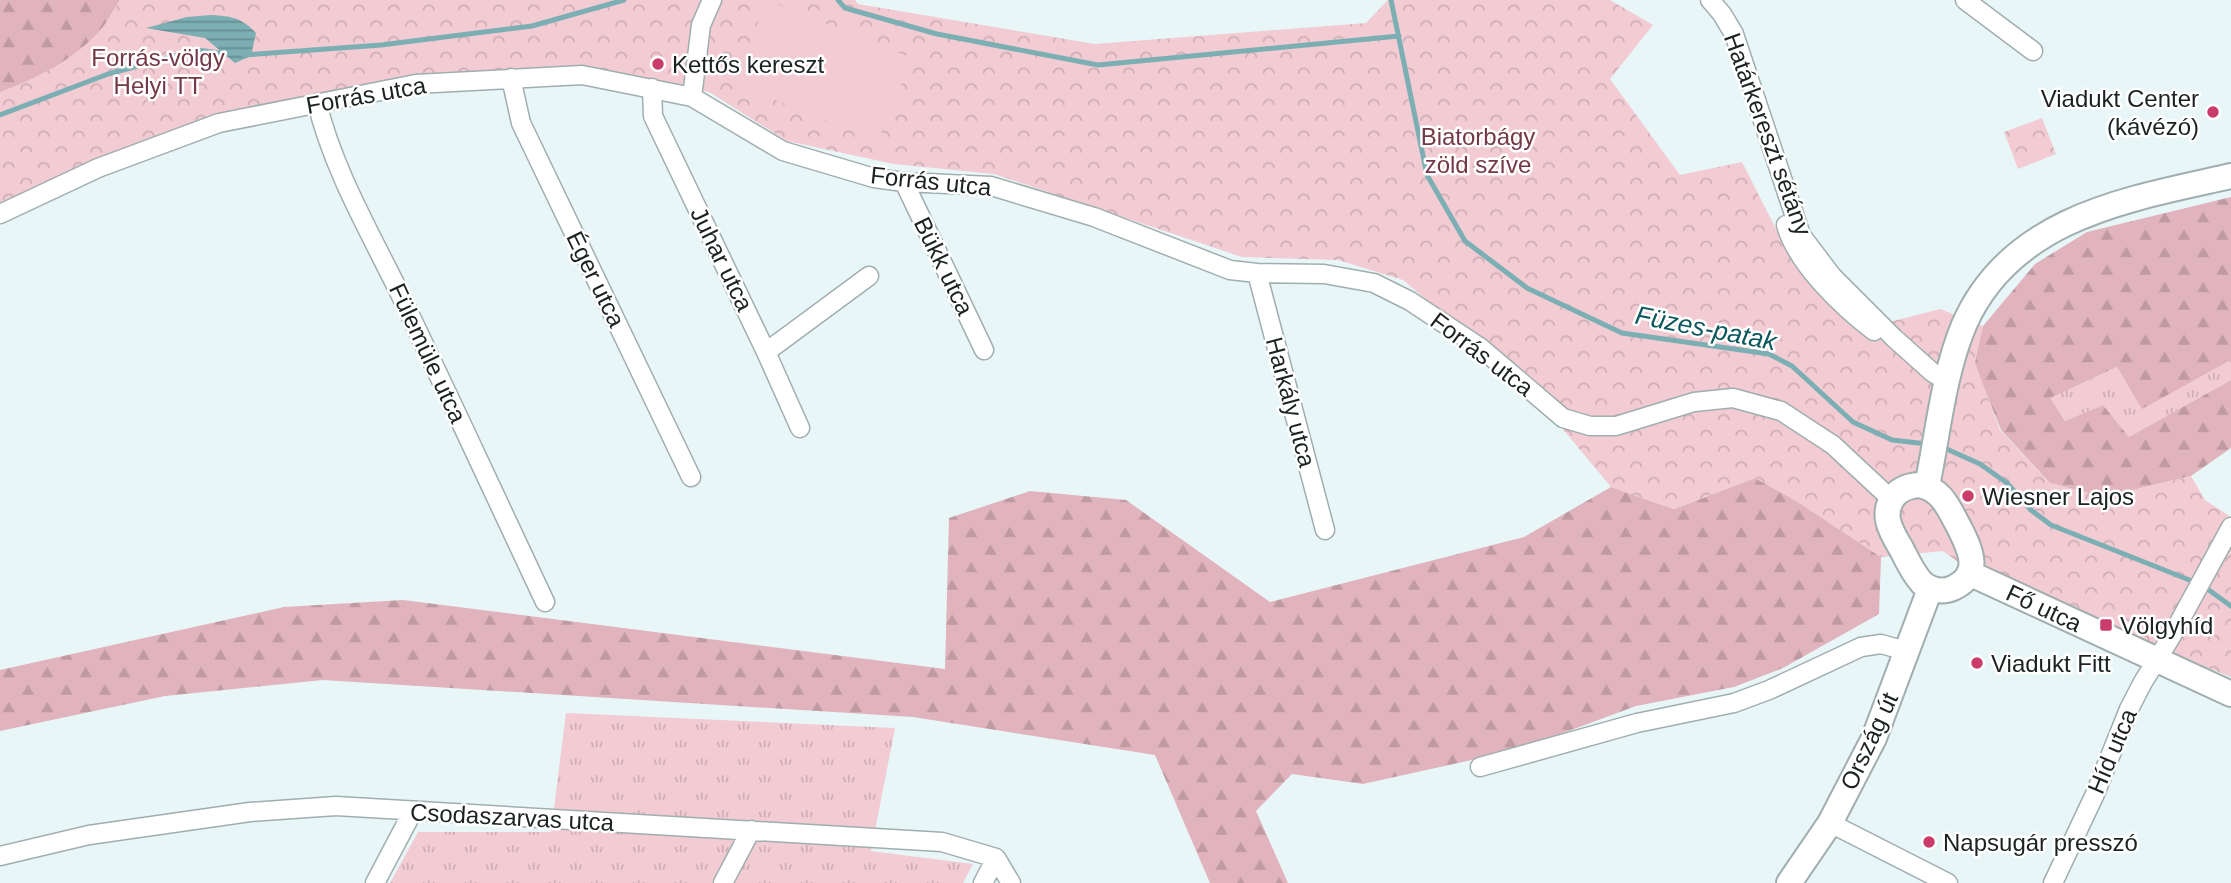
<svg xmlns="http://www.w3.org/2000/svg" width="2231" height="883" font-family="Arial,sans-serif">
	<defs>
		<pattern id="grass-tufts" width="24" height="20" patternUnits="userSpaceOnUse" patternTransform="scale(1.75)"><rect width="24" height="20" fill="#f2cbd3"/><path d="M3 7l-1-3M5 7V3M7 7l1-3M15 17l-1-3M17 17v-4M19 17l1-3" fill="none" stroke="#cfaeb5"/></pattern>
		<pattern id="forest-firs" width="22" height="20" patternUnits="userSpaceOnUse" patternTransform="scale(1.75)"><rect width="22" height="20" fill="#e1b3bc"/><path d="M5 1l3.5 6h-7zM16 11l3.5 6h-7z" fill="#c09aa1"/></pattern>
		<pattern id="park-crowns" width="20" height="18" patternUnits="userSpaceOnUse" patternTransform="scale(1.75)"><rect width="20" height="18" fill="#f2cbd3"/><path d="M2 6a3 3 0 1 1 6 0M12 15a3 3 0 1 1 6 0" fill="none" stroke="#cfaeb5"/></pattern>
		<pattern id="water-rules" width="6" height="5" patternUnits="userSpaceOnUse" patternTransform="scale(1.75)"><rect width="6" height="5" fill="#7cafb3"/><path d="M0 2.5h6" fill="none" stroke="#658e91"/></pattern>
	</defs>
	<rect width="100%" height="100%" fill="#e8f6f7"/>
	<!-- grass -->
	<path fill="url(#grass-tufts)" d="M2231 360V380L2129 437 2103 405 2065 421 2049 398 2117 367 2142 408Z
		M566 713 895 728 871 851 973 864 963 883H390L418 832H551Z"/>
	<!-- forest -->
	<path fill="url(#forest-firs)" d="M0 0H120L89 51 0 153Z
		M2231 197V360L2142 409 2117 367 2050 398 2065 421 2103 405 2129 437 2231 380V448L2191 476 2104 497 2050 483 2001 430 1974 363 1983 326 2035 264 2087 232Z
		M1755 478 1798 502 1881 557 1879 614 1783 668 1734 687 1636 706 1517 750 1363 784 1292 774 1256 811 1288 883H1210L1155 755 913 717 323 680 165 696 0 731V670L284 607 403 600 945 669 949 518 1030 491 1126 500 1270 602 1524 537 1611 487 1674 509Z"/>
	<!-- park -->
	<path fill="url(#park-crowns)" d="M120 0H855L858 4 1095 44 1366 23 1388 0H1610L1653 25 1610 79 1680 175 1742 162 1781 239 1858 330 1940 309 1983 326 1975 363 2000 430 2050 483 2104 497 2191 476 2205 500 2231 517V677L1977 576 1943 551 1881 557 1798 502 1755 478 1674 509 1611 487 1521 379 1403 280 1338 260 1242 257 994 174 894 164 787 141 709 92 694 89 624 83 416 84 219 123 0 214V92C37 78 76 59 102 28 109 20 114 9 120 0Z
		M2042 118 2056 154 2018 169 2004 132Z"/>
	<!-- garden -->
	<path fill="#f2cbd3" d="M767 0 912 58 878 141 733 83Z"/>
	<!-- water -->
	<path fill="url(#water-rules)" d="M211 15C232 16 242 18 256 33L251 56 235 63 205 38 146 28 187 17Z"/>
	<g fill="none" stroke-linecap="round" stroke-linejoin="round">
		<!-- stream -->
		<path stroke="#7cafb3" stroke-width="5" d="M838 0 845 8 937 34 1098 65 1399 36
			M1391 0 1427 175 1465 241 1527 288 1622 333 1769 354 1792 366 1853 422 1892 440 1927 444
			M244 55 381 45 532 26 624 0
			M0 115 108 74 197 50 227 54
			M1940 446 1980 464 2007 483 2031 510 2051 525 2202 585 2231 606"/>
		<!-- street casing -->
		<g stroke="#a0aeaf" stroke-width="21">
			<path id="street" d="M1710 0 1722 14 1734 34 1801 235 1832 276 1894 338 1932 372 1948 382
				M1965 0 2033 51
				M511 78 521 123 691 477
				M652 88 653 116 766 352 800 428
				M692 97 701 25 712 0
				M317 103C334 172 371 234 402 298 450 399 498 501 545 602
				M904 182 984 350
				M0 214 98 168 219 123 416 84 582 75 692 97 783 151 874 178 904 182 991 186 1094 217 1230 270 1257 273 1324 274 1374 283 1410 301 1481 348 1563 418 1590 426H1616L1694 402 1733 398 1781 411 1833 445 1891 499
				M1786 225C1797 264 1842 307 1874 331
				M1257 273 1325 530
				M766 352 869 276
				M1480 767 1637 723 1734 703 1769 690 1861 647 1881 644 1906 651
				M1830 823 1948 883
				M0 856 89 835 250 812 336 806 942 842 996 858 1011 883
				M375 883 413 811
				M723 883 751 830
				M983 883 996 858
				M2053 883 2095 794 2129 709 2143 682 2171 637 2231 527"/>
		</g>
		<!-- secondary casing -->
		<g stroke="#a0aeaf" stroke-width="28">
			<path id="secondary" d="M1919 485C1942 489 1949 509 1959 527 1970 549 1983 574 1953 588 1942 593 1931 590 1922 583 1913 573 1908 562 1902 550 1892 533 1879 514 1895 495 1902 488 1909 486 1919 485Z
				M1927 486C1938 434 1943 375 1964 325 2011 217 2129 199 2231 176
				M1969 573 2231 694
				M1789 883 1830 823 1874 738 1930 589"/>
		</g>
		<!-- street -->
		<use href="#street" stroke="#fff" stroke-width="18"/>
		<!-- secondary -->
		<use href="#secondary" stroke="#fff" stroke-width="24"/>
	</g>
	<!-- markers -->
	<g fill="#ca3c6a" stroke="#fff" stroke-width="2.5">
		<circle cx="658" cy="64" r="7"/>
		<circle cx="2213" cy="112" r="7"/>
		<circle cx="1968" cy="496" r="7"/>
		<rect x="2099" y="618" width="14" height="14" rx="3.5"/>
		<circle cx="1977" cy="663" r="7"/>
		<circle cx="1929" cy="842" r="7"/>
	</g>
	<g text-anchor="middle" dominant-baseline="central" stroke-width="5" stroke-linejoin="round" paint-order="stroke">
		<!-- park labels -->
		<g font-size="24" fill="#743948" stroke="#fff">
			<text x="158" y="57">Forrás-völgy<tspan x="158" dy="28">Helyi TT</tspan></text>
			<text x="1478" y="136">Biatorbágy<tspan x="1478" dy="28">zöld szíve</tspan></text>
		</g>
		<!-- poi labels -->
		<g font-size="24" fill="#1c2121" stroke="#fff" text-anchor="start">
			<text x="672" y="64">Kettős kereszt</text>
			<text x="2199" y="98" text-anchor="end">Viadukt Center<tspan x="2199" dy="28">(kávézó)</tspan></text>
			<text x="1982" y="496">Wiesner Lajos</text>
			<text x="2120" y="625">Völgyhíd</text>
			<text x="1991" y="663">Viadukt Fitt</text>
			<text x="1943" y="842">Napsugár presszó</text>
		</g>
		<!-- street labels -->
		<g font-size="24" fill="#1c2121" stroke="#fff">
			<text transform="translate(366 95) rotate(-10)">Forrás utca</text>
			<text transform="translate(1768 134) rotate(70)">Határkereszt sétány</text>
			<text transform="translate(931 181) rotate(6)">Forrás utca</text>
			<text transform="translate(722 259) rotate(64)">Juhar utca</text>
			<text transform="translate(944 266) rotate(64)">Bükk utca</text>
			<text transform="translate(596 279) rotate(64)">Éger utca</text>
			<text transform="translate(428 353) rotate(65)">Fülemüle utca</text>
			<text transform="translate(1482 354) rotate(37)">Forrás utca</text>
			<text transform="translate(1291 402) rotate(75)">Harkály utca</text>
			<text transform="translate(2044 608) rotate(25)">Fő utca</text>
			<text transform="translate(1869 741) rotate(-65)">Ország út</text>
			<text transform="translate(2112 751) rotate(-67)">Híd utca</text>
			<text transform="translate(512 817) rotate(3)">Csodaszarvas utca</text>
		</g>
		<!-- water labels -->
		<g font-size="26" font-style="italic" fill="#0c575c" stroke="#fff">
			<text transform="translate(1706 328) rotate(11)">Füzes-patak</text>
		</g>
	</g>
</svg>
